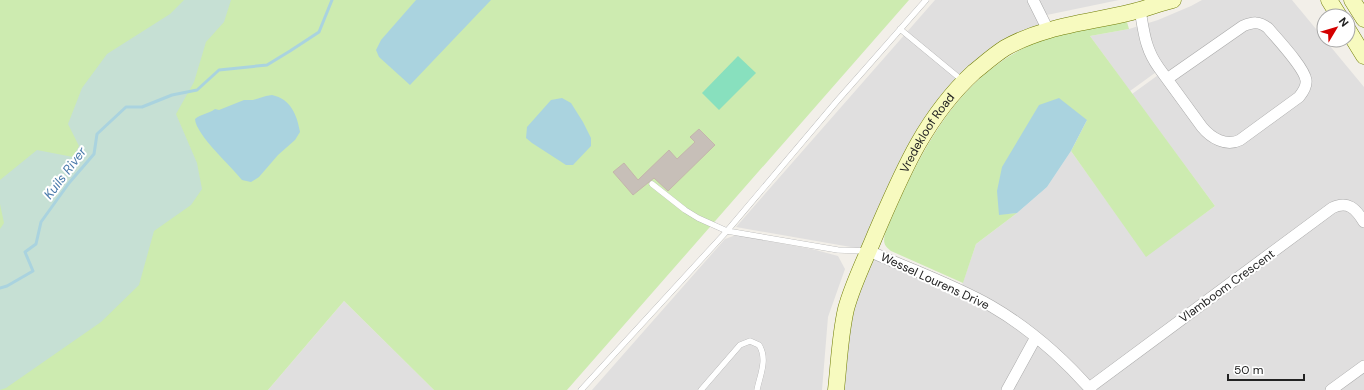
<svg xmlns="http://www.w3.org/2000/svg" width="1364" height="390" font-family="'DM Sans',sans-serif">
	<rect width="100%" height="100%" fill="#f2efe9"/>
	<!-- residential -->
	<path fill="#e0dfdf" d="M935 0H1119L1042 16 1048 29 953 92 868 250 736 227Z
		M1202 0H1292L1364 87V390H835L868 251 960 291 976 244 1017 213 1047 187 1071 151 1146 256 1215 206 1132 94 1161 73 1159 70 1130 91 1090 36 1129 29 1158 20 1191 6Z
		M736 235 812 249 838 256 845 269 828 317 822 390H592L725 239Z
		M344 301 434 390H268Z"/>
	<!-- grass -->
	<path fill="#cdebb0" d="M0 0H909L567 390H434L344 301 268 390H0Z
		M1127 22 1129 29 1090 36 1215 206 1146 257 1071 151 1087 120 999 214 1017 213 976 244 963 283 891 251C884 246 883 242 885 234 920 153 956 73 1044 39 1050 37 1057 36 1064 34 1085 29 1106 25 1127 22Z"/>
	<!-- wetland -->
	<path fill="#c6e0d4" d="M184 0H231L224 22 206 42 194 82 176 114 197 163 202 189 191 205 154 231 139 285 101 322 6 388 0 390V229L4 223 0 204V180L37 150 73 157 79 146 68 124 82 88 107 54 170 14Z"/>
	<!-- pitch -->
	<path fill="#88e0be" d="M738 56 756 73 719 110 702 93Z"/>
	<!-- water -->
	<path fill="#aad3df" d="M416 0H491L410 85 379 57 376 50 381 40Z
		M272 95C291 99 297 115 300 132L295 140 278 155 259 177 251 182 242 180C231 166 196 135 195 119 201 114 208 114 215 109L219 110 244 100H253L266 96Z
		M562 98 571 103 583 122 591 138V146L573 165H566L532 143 526 138 527 127 551 100Z
		M1059 98 1087 120 1071 151 1047 187 1017 213 999 215 997 191 1002 167 1039 105Z"/>
	<g fill="none" stroke-linecap="round" stroke-linejoin="round">
		<!-- stream -->
		<path stroke="#aad3df" stroke-width="3" d="M0 288 7 286 33 271 25 252 36 244 41 222 69 183 94 154 97 134 126 107H142L172 95 197 90 219 70 267 65 290 51 319 32 332 0"/>
	</g>
	<!-- building -->
	<path fill="#c7bfb8" stroke="#c4b6ab" d="M699 129 715 145 668 191 654 178 633 195 613 172 624 163 638 180 669 150 677 159 695 142 690 137Z"/>
	<g fill="none" stroke-linecap="round" stroke-linejoin="round">
		<!-- lane casing -->
		<g stroke="#a9a9a9" stroke-width="6">
			<path id="lane" d="M900 29 963 81
				M652 184 685 210 698 218 727 231 838 250 866 251
				M581 390 727 231 837 101 926 0
				M701 390 740 345 750 341 759 345C768 359 760 375 757 390"/>
		</g>
		<!-- street casing -->
		<g stroke="#a9a9a9" stroke-width="12">
			<path id="street" d="M1033 0 1048 30
				M1140 10C1144 32 1145 49 1159 68L1202 127C1211 138 1226 147 1240 140L1299 97C1303 92 1307 86 1306 80 1304 67 1277 39 1268 28 1259 21 1253 22 1243 26L1167 79
				M869 251C909 269 952 284 991 306 1029 328 1062 357 1091 390
				M1089 388 1332 208C1348 200 1356 209 1364 222
				M1007 390 1036 337
				M1331 390 1364 366"/>
		</g>
		<!-- secondary casing -->
		<g stroke="#707d05" stroke-width="17">
			<g id="secondary">
				<path d="M1329 0 1339 16"/>
				<path d="M1352 0 1364 19"/>
				<path d="M1348 30 1364 56"/>
				<path id="s1" d="M836 390C839 363 840 335 846 309 853 283 866 258 876 233 902 173 925 117 974 72 984 64 994 55 1005 48 1046 25 1088 23 1132 12 1146 9 1159 3 1173 0"/>
			</g>
		</g>
		<!-- lane -->
		<use href="#lane" stroke="#fff" stroke-width="5.5"/>
		<!-- street -->
		<use href="#street" stroke="#fff" stroke-width="11"/>
		<!-- secondary -->
		<use href="#secondary" stroke="#f7fabf" stroke-width="16"/>
	</g>
	<g text-anchor="middle" dominant-baseline="central" stroke-width="4" stroke-linejoin="round" paint-order="stroke">
		<!-- street labels -->
		<g font-size="12" fill="#222" stroke="#fff">
			<text stroke="none"><textPath href="#s1" startOffset="276">Vredekloof Road</textPath></text>
			<text transform="translate(935 281) rotate(25)">Wessel Lourens Drive</text>
			<text transform="translate(1227 286) rotate(-36)">Vlamboom Crescent</text>
		</g>
		<!-- water labels -->
		<g font-size="13" font-style="italic" fill="#4a7aab" stroke="#fff">
			<text transform="translate(65 173) rotate(-53)">Kuils River</text>
		</g>
	</g>
	<!-- north arrow -->
	<g transform="translate(1336 28) rotate(52)"><circle r="19" fill="#ffffff" stroke="#a7a7a7"/>
	<path d="M0-3L7 15L0 10L-7 15Z" fill="#d40000"/>
	<text y="-6" font-size="11" font-weight="bold" text-anchor="middle" fill="#222222">N</text>
	</g>
	<!-- scale -->
	<path d="M1228 374v6h76v-6" fill="none" stroke="#222222" stroke-width="2"/>
	<text x="1234" y="374" font-size="12" fill="#222222" stroke="#ffffff" stroke-width="3" paint-order="stroke">50 m</text>
</svg>
